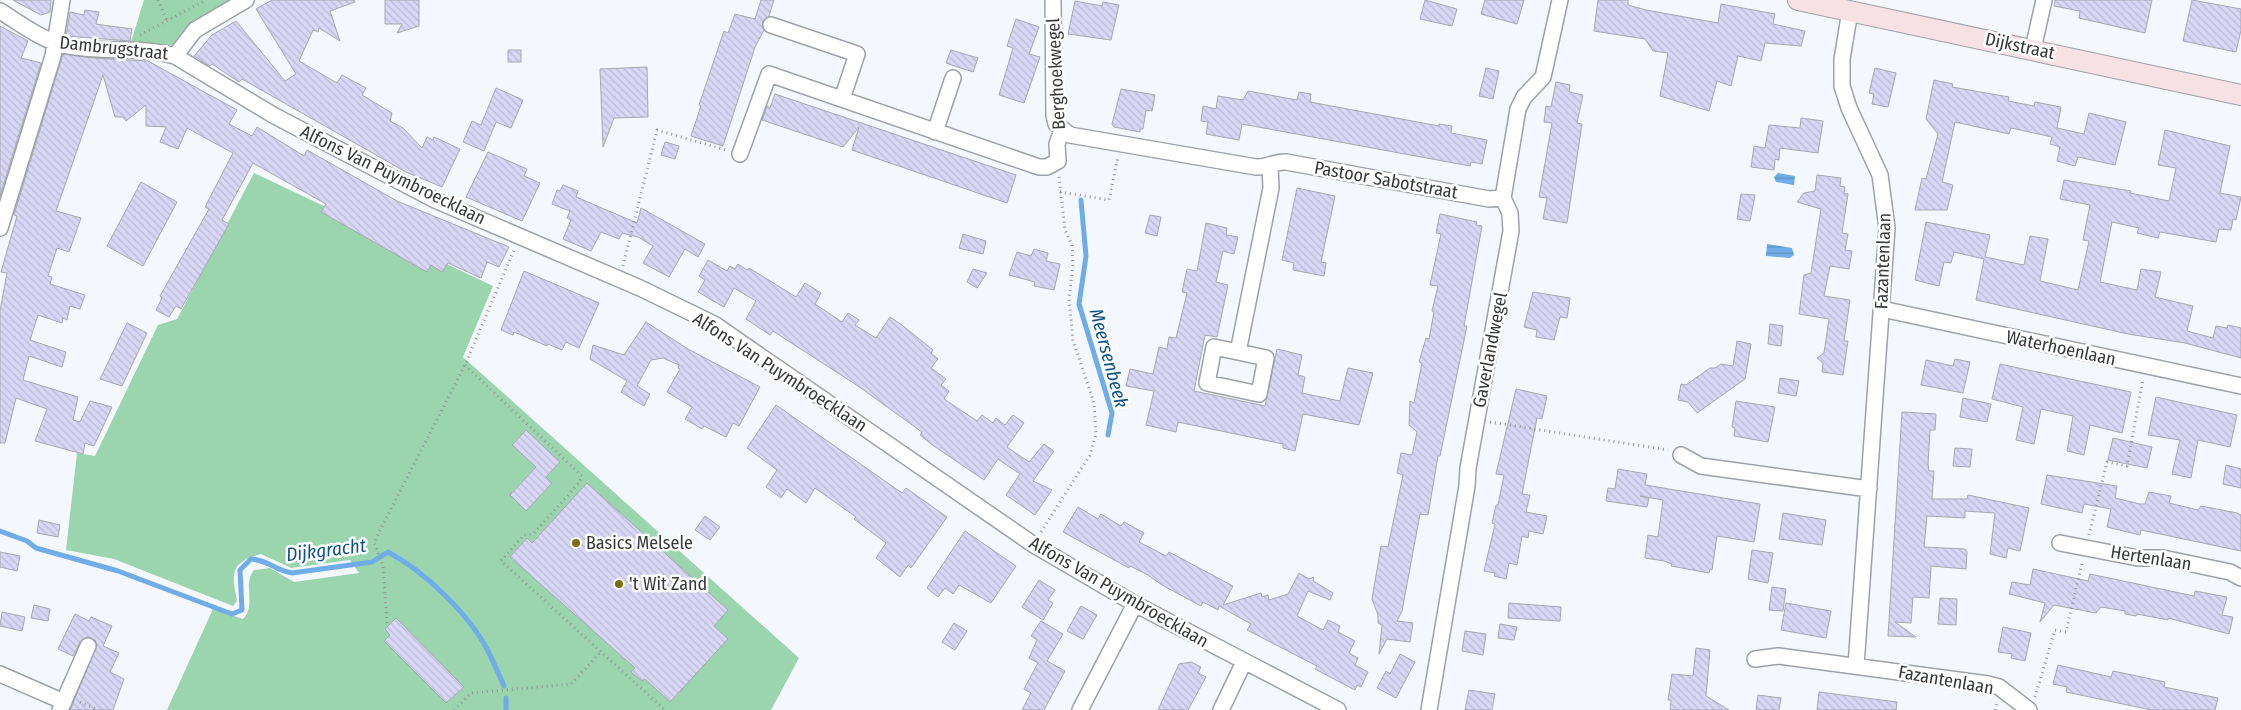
<svg xmlns="http://www.w3.org/2000/svg" width="2241" height="710" font-family="'Fira Sans Condensed',sans-serif">
	<defs>
		<pattern id="water-rules" width="6" height="5" patternUnits="userSpaceOnUse" patternTransform="scale(1.25)"><rect width="6" height="5" fill="#70ade8"/><path d="M0 2.5h6" fill="none" stroke="#5d8ebd"/></pattern>
		<pattern id="building-back-hatch" width="6" height="6" patternUnits="userSpaceOnUse" patternTransform="scale(1.25)"><rect width="6" height="6" fill="#d9d7f6"/><path d="M-1 5l2 2M0 0l6 6M5-1l2 2" fill="none" stroke="#bbb9d4"/></pattern>
	</defs>
	<rect width="100%" height="100%" fill="#f4f8fe"/>
	<!-- green -->
	<path fill="#9ad5ad" d="M144 0H236C208 12 194 22 174 45H130Z
		M254 173 493 286 463 357 799 658 771 710H167L213 609 243 619C257 604 242 585 254 570L270 568 294 582 359 573 350 560 291 568 261 554C231 562 231 572 237 601L233 606 114 559 66 550 77 453 95 456 158 325 177 319Z"/>
	<!-- water -->
	<path fill="url(#water-rules)" d="M1778 173 1795 176 1794 185 1776 182 1774 177Z
		M1767 244 1792 248 1794 255 1790 258 1766 256Z"/>
	<g fill="none" stroke-linecap="round" stroke-linejoin="round">
		<!-- stream -->
		<path stroke="#70ade8" stroke-width="5" d="M1081 200 1086 256 1079 304 1112 413 1108 435
			M0 531 27 541 36 548 118 571 232 614 242 610 240 570 251 559C271 561 274 570 292 573L372 562 388 552C424 571 469 614 488 651 494 663 499 675 504 686
			M506 710V698"/>
	</g>
	<!-- building -->
	<path fill="url(#building-back-hatch)" stroke="#a7a7af" d="M13 0H51L50 12 41 15Z
		M272 0H354L355 2 330 11 340 41 319 28 318 32 313 30 299 61 337 83 342 75 366 88 362 95 392 113 390 121 403 128 422 148 427 137 433 140 434 137 460 149 442 187 406 172 242 79 239 82 212 64 210 66 194 56 212 35 236 21 285 81 296 74 256 9Z
		M385 0H419V26L397 33 402 24H385Z
		M761 0H774L769 16 762 22 764 30 755 47 723 146 691 136 701 106 699 105 724 31 728 33 735 14 755 19Z
		M1425 0 1457 9 1452 26 1420 19Z
		M1485 0H1524L1517 24 1481 14Z
		M1598 0H1628V5L1646 10 1718 23 1721 4 1775 14 1773 24 1805 31 1801 46 1765 43 1761 61 1738 56 1731 86 1717 81 1709 111 1660 96 1668 53 1653 51 1645 39 1594 31Z
		M2055 0H2152L2145 33 2079 18 2080 11 2054 6Z
		M2192 0 2241 9V30L2236 52 2183 41Z
		M1075 1 1102 6 1103 2 1119 5 1111 40 1068 34Z
		M85 10 99 12 96 24 132 29 130 41 66 36 70 12 84 15Z
		M1016 19 1039 27 1029 54 1040 57 1024 103 999 95 1013 48 1007 46Z
		M0 26 28 41 21 58 41 63 0 196Z
		M508 50H521V62H508Z
		M951 50 978 58 973 72 946 63Z
		M63 54 94 58 148 61 237 110 229 124 252 136 257 127 304 156 307 150 397 201 509 247 499 267 487 262 481 278 448 263 442 272 431 265 427 272 321 212 326 204 253 163 222 220 229 224 181 309 176 306 169 317 156 310 162 298 160 296 209 209 205 207 233 153 187 128 178 149 160 142 166 127 146 126V105L126 121 123 117H115L103 75 56 211 81 218 69 252 57 248 48 276 52 277 50 284 85 295 80 309 70 306 67 320 63 318 62 323 38 315 30 340 66 352 62 367 29 356 23 380 78 397 73 420 80 422 90 401 112 407 94 446 85 443 83 454 35 441 47 409 16 398 5 443H0V311L7 273 1 272 17 216 14 215Z
		M647 67 648 117 614 118 603 147 600 69Z
		M1486 68 1499 71 1493 99 1479 96Z
		M1875 68 1896 73 1888 107 1872 104 1874 94 1869 93Z
		M1934 80 1953 84 1952 87 2009 97 2008 101 2034 106 2035 102 2061 107 2057 128 2084 134 2089 113 2126 122 2115 165 2078 157 2075 166 2057 161 2060 147 2050 144 2052 137 2011 128 2009 134 1955 122 1942 182 1953 185 1947 210H1915L1922 178 1926 179 1938 134 1926 119Z
		M1556 82 1570 85 1569 92 1583 95 1577 123 1582 124 1567 223 1543 219 1547 198 1539 197 1552 123 1544 122 1546 106 1551 107Z
		M496 88 523 100 511 128 496 122 484 151 463 142 472 121 481 125Z
		M1121 89 1155 95 1152 111 1146 110 1143 129H1140V132L1114 127 1112 124Z
		M1248 91 1297 100 1299 92 1311 94 1310 102 1439 126V124L1452 126 1451 133 1487 140 1482 164 1471 162 1470 166 1242 124 1239 140 1206 134 1208 122 1201 121 1203 106 1216 109 1218 96 1243 100Z
		M775 94 1016 175 1007 203 852 150 859 127 843 147 762 120 767 106 770 108Z
		M1801 118 1823 121 1818 153 1780 148 1779 160 1775 159 1774 170 1751 167 1754 146 1765 148 1769 125 1800 128Z
		M2165 130 2230 146 2220 193 2241 197 2236 220 2233 219 2231 230 2219 229 2216 242 2160 232 2158 238 2137 233 2139 228 2112 222 2100 282 2137 290 2141 269 2161 272 2155 297 2193 306 2187 331 2213 338 2216 326 2227 328 2228 325 2241 328V358L2185 343 2128 334 1976 300 1984 259 1954 252 1951 263 1944 262 1939 286 1915 280 1926 222 1990 235 1985 257 2024 265 2030 236 2048 239 2040 281 2078 290 2089 241 2083 240 2090 205 2060 199 2064 180 2131 191 2130 193 2169 201 2176 168 2158 165Z
		M665 142 679 146 675 159 661 155Z
		M488 152 527 169 524 176 540 183 522 221 466 197Z
		M1817 175 1841 178 1840 186 1845 187 1844 193 1848 194 1842 233 1848 234 1845 250 1852 251 1849 269 1830 266 1824 296 1850 300 1844 341H1848L1843 375 1822 372 1823 363 1817 358 1824 353 1829 319 1799 314 1804 275 1811 273 1821 209 1797 202 1804 193 1815 191Z
		M141 182 177 202 143 266 107 246Z
		M563 185 578 191 576 197 637 223 641 208 705 244 698 257 685 249 669 277 643 263 653 246 638 237 622 233 619 239 601 232 591 251 563 239 571 220 567 218 570 211 552 204 557 190 560 191Z
		M1297 188 1335 196 1321 262 1326 263 1324 276 1293 270 1294 263 1282 260Z
		M1741 194 1755 195 1750 221 1737 219Z
		M1440 214 1477 222 1476 225 1482 226 1464 326H1467L1440 456H1438L1428 515 1420 514 1402 611 1397 621 1413 623 1410 642 1387 639 1379 654 1382 625 1378 623V615L1372 599 1381 546 1388 547 1403 475 1397 473 1401 453 1412 455 1417 432 1409 425 1410 401 1414 403 1422 363 1419 362 1426 338 1429 339 1434 312 1432 311 1438 286 1430 285 1441 234 1436 233Z
		M1150 215 1161 217 1157 236 1145 233Z
		M1206 223 1227 228 1226 235 1238 237 1234 254 1223 251 1216 282 1228 285 1217 337 1205 335 1194 391 1265 406 1277 349 1302 355 1298 375 1305 377 1302 393 1340 401 1348 368 1373 373 1359 425 1303 414 1295 451 1283 448V444L1178 422 1176 432 1146 425 1154 391 1126 386 1130 369 1153 374 1159 347 1167 349 1169 337 1176 338 1187 293 1182 292 1187 269 1197 271Z
		M963 234 986 241 983 254 959 248Z
		M1034 249 1048 253 1046 261 1060 264 1054 290 1034 286 1035 282 1009 275 1017 252 1031 256Z
		M708 260 727 271 730 266 735 269 738 264 747 270 749 268 796 297 805 283 821 293 815 304 842 322 848 313 859 320 855 325 876 338 890 317 902 325 933 350 931 353 938 359 931 368 946 379 941 385 949 391 944 399 977 421 982 415 993 423 996 418 1005 425 1013 415 1024 423 1007 447 1029 462 1044 444 1054 451 1033 481 1052 490 1035 515 1006 495 1020 474 998 459 984 480 931 444 920 435 922 432 858 386 773 331 770 335 746 319 756 301 734 288 724 307 698 292 705 280 699 276Z
		M973 269 987 273 977 288 967 282Z
		M524 271 599 303 579 348 566 342 562 350 548 344 547 346 514 332 513 335 501 330Z
		M1533 292 1570 298 1567 318 1560 317 1554 340 1536 337 1537 330 1524 327Z
		M646 322 688 349 760 387 739 426 733 423 726 437 704 426 702 429 685 419 692 407 667 392 680 369 678 368 679 365 663 358 651 360 637 386 650 394 644 406 621 392 627 381 590 359 593 345 624 355Z
		M127 323 147 333 122 386 100 379Z
		M1770 324 1783 326 1781 346 1768 344Z
		M1737 341 1751 344 1745 379 1697 413 1688 402 1678 400 1681 384 1686 385 1710 368H1715L1721 364 1733 366Z
		M1955 359 1970 362 1963 393 1921 385 1926 360 1953 366Z
		M2000 364 2131 392 2122 433 2090 425 2084 455 2067 451 2073 416 2041 409 2034 444 2016 440 2023 407 1992 399Z
		M1780 378 1799 381 1796 396 1778 393Z
		M1516 389 1547 396 1542 419 1537 418 1522 494 1530 495 1526 512 1547 516 1543 534 1529 531 1528 538 1522 536 1517 565 1509 563 1506 579 1494 576 1495 573 1484 571 1495 524 1492 523 1496 505H1498L1504 475 1496 474Z
		M2156 397 2237 415 2230 447 2198 440 2191 478 2172 474 2180 440 2148 435Z
		M1963 398 1991 404 1987 422 1960 417Z
		M1736 401 1775 407 1768 442 1734 436 1735 428 1732 427Z
		M776 405 902 493 906 488 947 517 911 568 908 565 900 577 876 558 886 543 854 519 856 517 815 488 806 503 787 489 781 498 766 487 777 470 747 448Z
		M1902 412 1936 414 1935 430H1930L1928 464 1929 471H1934L1932 499H1967L1968 495 2029 508 2020 551 2008 548 2006 558 1990 554 1995 513 1965 511V518L1927 516 1924 547 1965 549 1967 552 1966 569 1931 566 1929 598 1913 597 1911 623 1895 622 1916 637 1888 636Z
		M526 430 560 462 546 477 552 483 526 511 510 495 536 467 512 445Z
		M2113 438 2152 447 2147 468 2108 460Z
		M1955 448 1972 449 1970 467 1953 466Z
		M2226 465 2241 469V488L2223 484Z
		M1618 469 1647 474 1645 485 1760 504 1754 542 1717 536 1712 570 1710 569 1709 573 1671 566 1672 564 1664 561 1645 558 1648 535 1658 537 1663 500 1640 496 1649 498 1647 507 1606 501 1608 488 1615 489Z
		M2047 475 2117 486 2115 498 2140 504H2145L2149 492 2171 496 2169 503 2198 510 2201 506 2237 513 2241 515V551L2141 530 2140 535 2107 527 2111 509 2084 504 2082 513 2041 504Z
		M587 483 728 610 714 626 728 639 670 702 645 679 642 681 631 672 635 668 510 557 527 538 532 543Z
		M1078 507 1098 519 1101 514 1121 526 1124 522 1144 533 1139 542 1166 556 1169 552 1233 586 1223 605 1261 593 1262 597 1268 595 1269 600 1288 594 1299 573 1309 579 1314 577 1313 581 1333 593 1330 600 1308 591 1297 616 1323 630 1328 620 1340 626 1338 632 1355 641 1349 653 1358 658 1355 665 1368 672 1361 687 1357 685 1355 690 1315 669 1317 666 1247 630 1251 624 1219 606 1218 610 1203 602 1201 606 1162 585 1148 575 1130 566 1129 568 1063 532Z
		M1783 513 1826 520 1822 545 1779 539Z
		M705 516 720 527 710 540 695 530Z
		M39 520 60 525 58 537 37 533Z
		M965 531 1016 566 991 603 959 585 953 594 945 588 938 597 927 588Z
		M1752 550 1773 553 1768 583 1748 579Z
		M0 552 20 556 17 571 0 567Z
		M2033 569 2088 581 2090 574 2194 596 2195 591 2227 597 2222 615 2233 617 2229 634 2168 618V620L2137 614 2136 616 2125 614V611L2101 607 2096 613 2054 605 2040 622 2045 603 2009 594 2012 582 2030 585Z
		M1039 580 1055 590 1048 600 1053 603 1043 620 1022 607Z
		M1772 587 1786 589 1783 611 1769 610Z
		M1940 598 1957 599 1956 625 1938 624Z
		M1509 603 1561 607 1560 621 1508 618Z
		M1786 603 1831 611 1826 638 1781 630Z
		M34 605 50 609 48 621 31 618Z
		M1081 606 1097 615 1083 639 1067 631Z
		M2 612 25 617 22 631 0 626Z
		M75 614 89 621 91 617 112 626 103 646 119 653 110 672 124 679 113 710H70L97 645 95 640 87 637 80 642 73 656 58 649Z
		M396 618 464 687 446 703 384 641 390 635 385 629Z
		M1041 621 1063 634 1047 661 1065 671 1044 710H1022L1031 693 1024 689 1038 663 1029 658 1037 640 1031 636Z
		M954 623 967 631 955 650 942 642Z
		M1500 624 1517 627 1514 640 1498 638Z
		M2003 627 2031 633 2025 661 2011 658 2012 654 1998 652Z
		M1465 631 1486 634 1483 655 1462 651Z
		M1696 648 1710 650 1706 696 1729 710H1670L1671 700H1668L1672 674 1693 676Z
		M1400 654 1415 662 1396 698 1377 688 1386 671 1390 674Z
		M1191 662 1201 667 1198 673 1206 677 1188 710H1158L1179 664Z
		M2058 665 2111 677 2113 671 2165 682 2164 687 2218 698 2215 710H2151L2066 692 2067 687 2053 684Z
		M1469 690 1495 694 1492 710H1465Z
		M1819 692 1897 702 1896 710H1817Z
		M1758 695 1781 698 1779 710H1756Z"/>
	<g fill="none" stroke-linecap="round" stroke-linejoin="round">
		<!-- minor casing -->
		<g stroke="#9da1a9" stroke-width="18">
			<path id="minor" d="M1053 0 1054 115 1056 124 1070 135 1256 167C1267 168 1275 161 1286 162L1489 199 1503 198
				M0 11C21 24 44 42 68 46 103 53 141 46 175 56L273 115 435 200 640 288 714 324 1034 545 1135 604 1338 710
				M1850 11 1842 59V86L1849 108 1880 175 1887 228 1856 666
				M771 25 857 54 842 99
				M2033 49 2044 0
				M175 56 195 30 246 0
				M935 132 953 78
				M740 154 769 74 1039 167H1047L1058 161 1057 144 1062 130
				M0 228 53 56 62 0
				M1882 309 2241 386
				M1238 352 1266 358 1259 394 1207 383 1214 347 1238 352 1271 188 1270 165
				M1681 455 1701 466 1869 489
				M2060 543 2138 558H2163L2230 572 2241 578
				M1755 659 1778 656 1988 684 1999 687 2029 710
				M0 674 64 702
				M60 710 88 646
				M1080 710 1135 604
				M1221 710 1244 662
				M1429 710 1467 486 1468 468 1511 231 1510 213 1503 198 1518 109 1524 97 1543 77 1560 0"/>
		</g>
		<!-- secondary casing -->
		<g stroke="#9da1a9" stroke-width="22">
			<path id="secondary" d="M1798 0 2241 95"/>
		</g>
		<!-- path -->
		<path stroke="#929599" stroke-width="3" stroke-dasharray="1 4" stroke-linecap="butt" d="M158 0 167 21
			M140 35 206 0
			M1060 192 1109 200 1118 157
			M623 266 657 130 726 150
			M465 365 582 476 579 483 533 534 524 535 501 561 665 710
			M1490 422 1668 450
			M1041 532 1090 455 1096 434 1094 403 1073 340 1069 298 1073 265 1072 245 1065 230 1059 177
			M2089 535 2107 462 2127 466 2143 379
			M387 623 383 566 374 542 465 365 514 250
			M2035 697 2055 630 2066 632 2082 563
			M80 702 98 710
			M454 710 471 693 571 684 601 652
			M1995 710 1997 703"/>
		<!-- minor -->
		<use href="#minor" stroke="#fff" stroke-width="15"/>
		<!-- secondary -->
		<use href="#secondary" stroke="#f8e1e4" stroke-width="20"/>
	</g>
	<!-- markers -->
	<g fill="#796f0d" stroke="#fff" stroke-width="2">
		<circle cx="576" cy="543" r="5"/>
		<circle cx="619" cy="584" r="5"/>
	</g>
	<g text-anchor="middle" dominant-baseline="central" stroke-width="5" stroke-linejoin="round" paint-order="stroke">
		<!-- street labels -->
		<g font-size="18" fill="#37393c" stroke="#fff">
			<text transform="translate(2020 46) rotate(12)">Dijkstraat</text>
			<text transform="translate(114 48) rotate(6)">Dambrugstraat</text>
			<text transform="translate(1056 74) rotate(-93)">Berghoekwegel</text>
			<text transform="translate(393 175) rotate(26)">Alfons Van Puymbroecklaan</text>
			<text transform="translate(1386 180) rotate(10)">Pastoor Sabotstraat</text>
			<text transform="translate(1883 261) rotate(-88)">Fazantenlaan</text>
			<text transform="translate(2061 348) rotate(12)">Waterhoenlaan</text>
			<text transform="translate(1490 350) rotate(-79)">Gaverlandwegel</text>
			<text transform="translate(780 372) rotate(33)">Alfons Van Puymbroecklaan</text>
			<text transform="translate(2151 558) rotate(9)">Hertenlaan</text>
			<text transform="translate(1119 592) rotate(30)">Alfons Van Puymbroecklaan</text>
			<text transform="translate(1946 680) rotate(10)">Fazantenlaan</text>
		</g>
		<!-- poi labels -->
		<g font-size="18" fill="#37393c" stroke="#fff" text-anchor="start">
			<text x="586" y="543">Basics Melsele</text>
			<text x="629" y="584">'t Wit Zand</text>
		</g>
		<!-- water labels -->
		<g font-size="19" font-style="italic" fill="#0d5389" stroke="#fff">
			<text transform="translate(1109 358) rotate(75)">Meersenbeek</text>
			<text transform="translate(326 550) rotate(-7)">Dijkgracht</text>
		</g>
	</g>
</svg>
